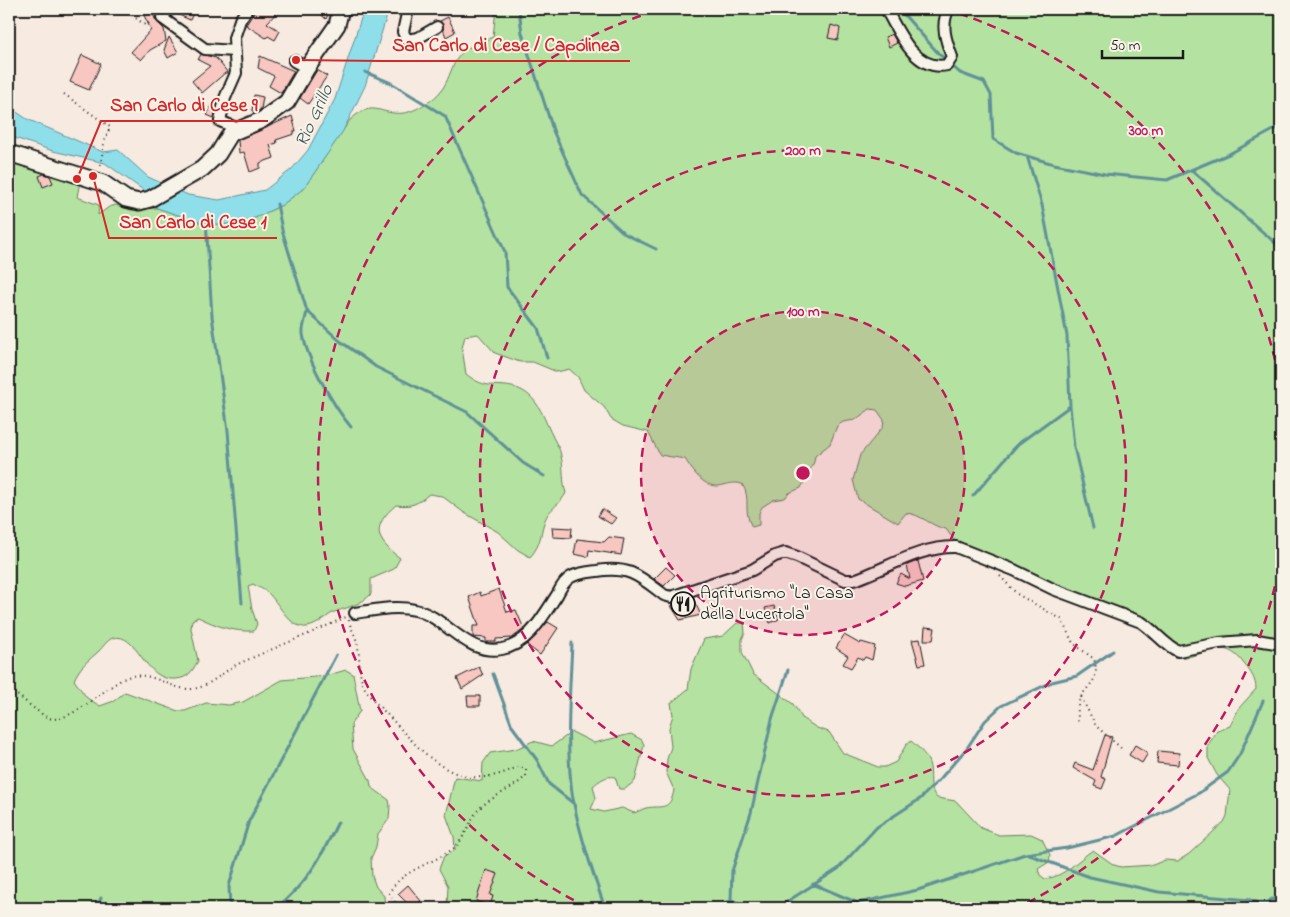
<svg xmlns="http://www.w3.org/2000/svg" width="1290" height="917" font-family="'Indie Flower',sans-serif">
	<rect width="100%" height="100%" fill="#f7eae0"/>
	<filter id="ink" filterUnits="userSpaceOnUse"><feTurbulence type="fractalNoise" baseFrequency=".02" numOctaves="2"/><feDisplacementMap in="SourceGraphic" scale="10" xChannelSelector="R" yChannelSelector="G"/><feConvolveMatrix kernelMatrix="1 2 1 2 8 2 1 2 1" color-interpolation-filters="sRGB"/></filter>
	<g filter="url(#ink)">
		<!-- green -->
		<path fill="#b4e2a0" stroke="#687f5e" d="M496 9H1281V908H443L447 905 448 886 439 869 444 856 455 850 454 837 446 815 455 777 482 781 483 763 490 753 516 749 533 741 552 746 572 732 594 743 631 734 642 740 644 745 635 781 625 789H619L615 777C606 775 599 781 593 786L596 798 591 809 604 812 622 808 634 813C638 812 642 809 646 808 661 805 670 812 674 790L666 772 667 759 671 747 669 728 673 715 671 703 688 689 691 669 704 639 723 636 737 623H744L745 633 742 639V652L753 674 793 704 803 719 817 728 829 732 843 753 878 767H885L896 762 906 745 911 741C918 747 926 754 929 763 933 775 927 787 937 798L956 801 981 828 999 835 1031 834 1042 839 1050 855 1049 862 1038 869 1040 875 1045 879C1066 876 1076 861 1093 850L1114 865 1121 867 1153 865 1165 860 1178 861 1189 854 1224 822 1227 816 1230 790 1217 775 1208 758V745L1217 731 1230 726 1239 708 1256 689C1256 680 1251 672 1245 665 1222 632 1204 661 1174 657L1145 629 1071 599 1048 593 1018 577 994 557 954 540 946 529C932 527 921 514 906 513L898 523 858 499 853 480 858 462 860 455 883 427 884 420 877 410 870 409 855 420 843 422 837 426 830 444 815 456 814 462 801 488 789 493 785 498 773 500 762 507 759 513V525L752 527C742 510 752 499 742 484 732 481 727 485 718 486 703 487 692 470 685 459L660 455 648 432 623 426 611 419 604 407 584 390 578 377 569 369 557 372 533 362H520L495 353 478 334 465 336 462 348 466 374C487 391 494 382 516 388 538 395 543 417 552 435 555 442 560 448 561 456 564 468 562 481 566 493 560 504 553 507 548 514 539 529 544 542 530 557L518 550 498 532 463 512 442 496 429 494C418 504 411 507 396 505 371 526 375 540 400 558L394 569 371 579V594C362 604 349 607 337 611 327 614 320 625 307 627 289 629 278 601 267 592 263 589 258 587 253 584L248 586 252 609 257 624 254 631C232 632 217 626 198 617L192 620 191 629 198 661C192 671 189 678 176 679 143 682 138 631 113 638 107 640 103 647 99 651 88 661 80 666 74 680L87 698 100 706 114 701 125 692 178 711H185L206 703 229 705 243 702 282 680 325 676 346 670 353 674 360 711 351 724 353 749 370 780 371 787 389 800 390 806 389 819 378 834 376 847 371 858 372 876 376 887 384 896 385 908H9V746L13 745 9 735V157L80 181 77 197 99 205 98 215 109 207 116 205 131 210 157 208 199 222 255 218 282 205 304 188 350 120C374 98 380 116 404 113 411 112 419 108 425 104 455 88 445 63 468 48 475 43 485 41 493 37Z"/>
		<!-- water -->
		<path fill="#8fdfeb" stroke="#619198" d="M364 9H389L365 86 343 131 304 188 282 205 255 218 223 225 199 222 157 208 143 190 105 163 53 151 9 136V107L27 119 103 152 118 150 148 177 188 195 219 200 265 190 292 169 308 150 335 99Z"/>
		<g fill="none" stroke-linecap="round" stroke-linejoin="round">
			<!-- stream -->
			<path stroke="#619198" stroke-width="3" d="M519 9 522 33 554 133 582 195 625 234 656 249
				M899 9 938 53 960 73 984 82 991 95 993 139 1016 153 1054 164 1105 174 1167 180 1229 154 1281 126
				M365 72 391 83 445 116 505 252 507 287 538 328 547 358
				M1027 156 1042 205 1067 336 1070 406 1074 447 1093 528
				M1193 171 1281 248
				M277 204 282 230 307 311 340 341 376 367 467 412 523 463 544 476
				M206 220 212 316 228 431 242 603
				M307 311C306 318 302 328 303 334 307 360 334 407 351 427
				M973 496 1018 444 1070 406
				M572 643C570 690 566 737 571 784 574 819 593 874 605 908
				M493 674 512 726 537 760 549 784 573 803
				M1027 854 1090 877 1159 892 1250 900 1276 908
				M813 884 858 903 863 908
				M731 900 732 871 751 813 772 719 788 670
				M1250 900 1252 908
				M858 903 918 890 1025 854 1067 848 1116 836 1199 793 1228 772 1240 754 1263 701
				M1265 904 1272 899H1281
				M451 905 452 908
				M96 908 101 898
				M230 908 229 886 249 821 336 655
				M276 908C306 885 322 856 338 822
				M719 908 731 900 750 908
				M777 908 838 869 877 827 920 799 940 779 967 748 985 721 1001 706 1052 682 1077 676 1113 651"/>
		</g>
		<!-- building -->
		<path fill="#f8c7c1" stroke="#1c1c1c" d="M141 9H151L156 21 164 29 166 41 150 50 141 60 131 52 151 30Z
			M182 9H195L190 20 179 15Z
			M256 9H280L267 23 280 31 275 40 268 36 266 38 246 25Z
			M315 9H331L326 19Z
			M448 17 455 32 446 37 440 21Z
			M831 25 840 28 838 40 828 38Z
			M892 34 897 43 889 47 885 37Z
			M169 37 178 52 168 58 164 50Z
			M201 54 216 58 228 73H225L202 93 192 81 210 66 198 60Z
			M82 55 101 64 89 90 70 82Z
			M260 56 294 71 281 93 269 86 274 76 258 68Z
			M317 70 327 76 308 104 300 98Z
			M254 95 263 97 261 109 257 112 252 111Z
			M213 102 217 104 214 118 207 115Z
			M292 116 296 131H294V134L276 140 277 143 270 145 274 158 260 163V168L250 172 244 152 239 153 238 140Z
			M44 174 50 176 53 183 43 187 39 176Z
			M602 509 616 518 611 524 598 516Z
			M552 527 572 528 571 538 553 537Z
			M609 537 624 539 621 555 589 550 588 557 574 554 577 539 604 542Z
			M918 561 923 581 905 586 896 583 901 574 910 579 907 565Z
			M666 567 675 575 664 586 654 579Z
			M499 589 507 612 516 610 524 629 512 638 496 639V642H486V638L473 637V626H479L469 597 480 592 481 596Z
			M692 597 701 615 680 620 671 606Z
			M774 606 779 619 770 623 765 608Z
			M548 622 558 628 540 655 527 645Z
			M925 627 935 628 933 640H924Z
			M844 635 860 644 861 642 875 646 872 660 865 657 863 660 858 657 851 668 843 664 848 656 836 648Z
			M920 639 925 664 919 665 912 640Z
			M479 667 483 675 462 689 457 678Z
			M467 696H480V706H468Z
			M1105 735 1112 737 1101 777 1106 779 1102 789 1094 786 1096 781 1073 768 1075 763 1093 770Z
			M1135 745 1148 753 1142 763 1129 755Z
			M1158 751 1179 753 1178 765 1157 763Z
			M486 870 498 874 490 895 493 896 490 906 476 901Z
			M408 885 421 901 412 908 398 894Z"/>
		<g fill="none" stroke-linecap="round" stroke-linejoin="round">
			<!-- street casing -->
			<g stroke="#1c1c1c" stroke-width="14">
				<path id="street" d="M169 9 162 18 205 49 234 51
					M408 9 403 32 407 40 418 38 437 27
					M886 9C898 31 915 72 947 65L952 57C946 41 940 24 949 9
					M294 61 307 68
					M238 129 220 121 225 98 236 73 234 38 240 20 247 9
					M355 613C374 610 396 605 415 610 447 617 466 656 502 649 529 644 543 616 557 595 560 589 565 580 571 577 578 573 589 572 597 571 630 566 639 576 664 595L671 597 752 570 775 556 785 553 797 557 845 580H854C886 569 920 546 956 547L1014 570 1053 589 1141 622C1155 631 1164 645 1178 651L1219 643 1257 640 1281 644"/>
			</g>
			<!-- secondary casing -->
			<g stroke="#1c1c1c" stroke-width="19">
				<path id="secondary" d="M9 153 103 183 126 199 139 202 150 199 202 169 218 154 231 133 262 120 287 102 307 68 337 25 341 9"/>
			</g>
			<!-- path -->
			<path stroke="#1c1c1c" stroke-width="2" stroke-dasharray="1 4" stroke-linecap="butt" d="M124 9 145 25 152 22
				M64 94 110 127 104 143 100 168
				M1000 576 1017 594 1061 619 1073 643 1094 659C1101 682 1087 684 1080 699 1077 705 1078 715 1078 722
				M349 620C350 628 355 634 357 642 361 658 357 675 366 690 373 702 387 713 396 724 433 764 463 795 519 766L526 770V776C512 790 493 795 479 809 469 820 465 839 454 848 434 864 402 869 389 893L398 907
				M9 690C21 696 40 715 49 718 68 725 107 686 125 678 149 668 170 690 191 689 209 688 223 671 238 664 274 648 310 634 346 617
				M1081 697 1096 726 1122 749"/>
			<!-- street -->
			<use href="#street" stroke="#f7f3e8" stroke-width="10"/>
			<!-- secondary -->
			<use href="#secondary" stroke="#f7f3e8" stroke-width="15"/>
		</g>
	</g>
	<!-- distance rings -->
	<circle cx="803" cy="473" r="162" fill="#c2185b" fill-opacity=".12"/>
	<g fill="none" stroke="#c2185b" stroke-width="2.5" stroke-dasharray="9 6">
		<circle cx="803" cy="473" r="162"/>
		<circle cx="803" cy="473" r="323"/>
		<path d="M1281 557A485 485 0 0 1 1019 907M587 907A485 485 0 0 1 661 9M945 9A485 485 0 0 1 1281 389"/>
	</g>
	<!-- icons -->
	<defs>
		<g id="restaurant-ring" transform="scale(1.25)"><circle r="9.5" fill="#f7f3e8" stroke="#1c1c1c" stroke-width="1.5"/><path d="M-5-6h1v4h1v-4h1v4h1v-4h1v5L-1.5 .5V6h-2V.5L-5-1ZM5-6V6H3V1.5H1.5Q1.5-4 5-6Z" fill="#1c1c1c"/></g>
	</defs>
	<g fill-rule="evenodd">
		<use href="#restaurant-ring" x="683" y="604"/>
	</g>
	<g text-anchor="middle" dominant-baseline="central" stroke-width="4" stroke-linejoin="round" paint-order="stroke">
		<!-- poi labels -->
		<g font-size="18" fill="#1c1c1c" stroke="#f7f3e8" text-anchor="start">
			<text x="700" y="594">Agriturismo "La Casa<tspan x="700" dy="21">della Lucertola"</tspan></text>
		</g>
		<!-- water labels -->
		<g font-size="19" font-style="italic" fill="#3e565a" stroke="#f7f3e8">
			<text transform="translate(315 116) rotate(-65)">Rio Grillo</text>
		</g>
	</g>
	<circle cx="803" cy="473" r="8" fill="#c2185b" stroke="#f7f3e8" stroke-width="2.5"/>
	<g font-size="15" text-anchor="middle" font-weight="bold" fill="#c2185b" stroke="#f7f3e8" stroke-width="4" stroke-linejoin="round" paint-order="stroke">
		<text x="1146" y="135">300 m</text>
		<text x="803" y="155">200 m</text>
		<text x="803" y="316">100 m</text>
	</g>
	<!-- callouts -->
	<path fill="none" stroke="#d62828" stroke-width="2" d="M296 60L382 61H630M77 179L101 121H268M93 176L109 238H277"/>
	<g fill="#d62828" stroke="#f7f3e8" stroke-width="2">
		<circle cx="296" cy="60" r="5"/>
		<circle cx="77" cy="179" r="5"/>
		<circle cx="93" cy="176" r="5"/>
	</g>
	<g font-size="19" text-anchor="middle" font-weight="bold" fill="#d62828" stroke="#f7f3e8" stroke-width="4" stroke-linejoin="round" paint-order="stroke">
		<text x="506" y="51">San Carlo di Cese / Capolinea</text>
		<text x="184" y="111">San Carlo di Cese 9</text>
		<text x="193" y="228">San Carlo di Cese 1</text>
	</g>
	<!-- margin -->
	<rect width="1290" height="917" fill="none" stroke="#f7f3e8" stroke-width="30"/>
	<rect x="15" y="15" width="1260" height="887" fill="none" stroke="#1c1c1c" stroke-width="2" filter="url(#ink)"/>
	<!-- scale -->
	<path d="M1102 50v8h81v-8" fill="none" stroke="#1c1c1c" stroke-width="2.5"/>
	<text x="1110" y="50" font-size="15" fill="#1c1c1c" stroke="#f7f3e8" stroke-width="4" paint-order="stroke">50 m</text>
</svg>
